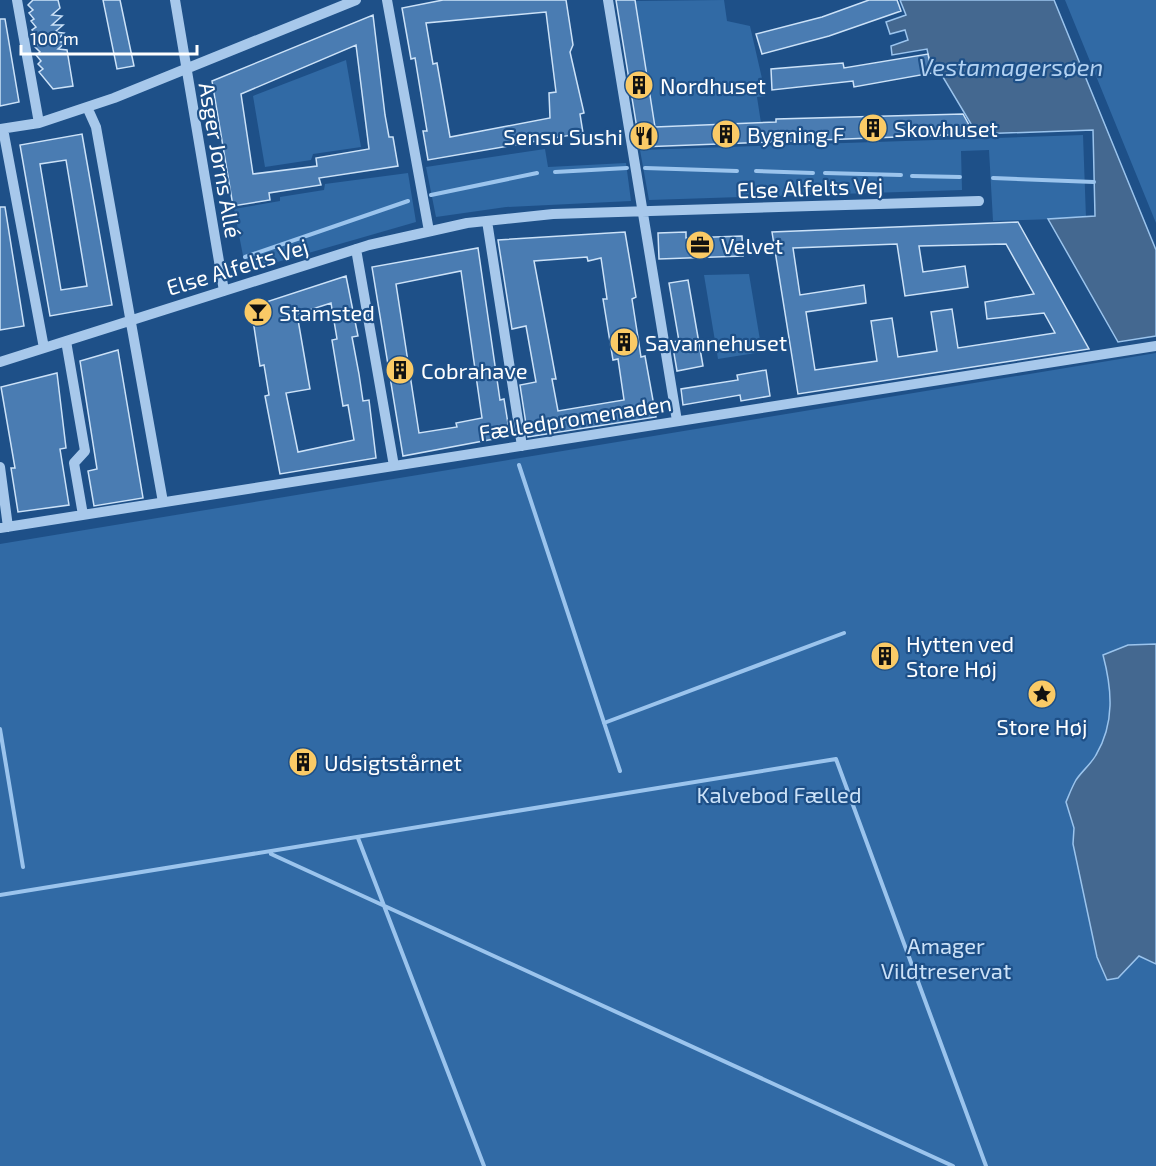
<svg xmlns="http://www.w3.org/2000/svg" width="1156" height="1166" font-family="'Exo 2',sans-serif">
	<rect width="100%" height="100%" fill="#1e5088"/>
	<!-- green -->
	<path fill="#316aa5" d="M724 0 727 21 750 26 766 96 757 97 761 123 655 127 635 1Z
		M1065 0H1156V223Z
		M346 60 361 147 313 154 311 160 265 167 253 96Z
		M1083 135 1086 218 993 221 989 150 961 151 962 190 649 200 640 150Z
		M545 149 548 167 626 163 631 201 506 207 436 217 426 167Z
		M408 173 416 222 246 271 234 209 280 201V197L324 190 325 184Z
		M749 274 762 352 718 359 704 275Z
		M1156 353V1166H0V544Z"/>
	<!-- water -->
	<path fill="#446890" stroke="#9bc4ed" stroke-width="1.5" d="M900 0H1054L1156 250V336L1118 342 1048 219 1095 216 1093 130 977 134 940 72 932 73 927 49 892 55 891 46 908 40 905 30 890 34 886 22 906 15Z
		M1156 644V964L1139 956 1118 978 1107 980 1097 957 1073 844 1074 828 1066 802C1069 795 1072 787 1076 780 1082 771 1091 764 1096 755 1115 723 1112 689 1103 655L1128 645Z"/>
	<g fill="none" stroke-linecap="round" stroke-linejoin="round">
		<!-- stream -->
		<path stroke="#9bc4ed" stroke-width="4" d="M645 168 737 171
			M756 171 813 173
			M555 172 627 168
			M825 173 901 175
			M912 176 960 177
			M993 178 1094 182
			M431 195 537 173
			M245 257 408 201
			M519 465 620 771
			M604 723 844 633
			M0 729 23 867
			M358 838 484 1166
			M271 854 953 1166
			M0 895 836 759 986 1166"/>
	</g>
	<!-- building -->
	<path fill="#4a7cb2" stroke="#cce2f8" stroke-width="1.5" fill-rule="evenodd" d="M33 0H58L60 8 52 15 62 16 52 25H63L55 32 64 33 55 42H66L58 49 67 50 73 86 53 89 39 72 43 69 38 64 41 61 36 55 40 52 35 47 38 44 33 38 37 36 32 30 36 27 31 21 34 19 29 13 33 10 28 5Z
		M103 0H120L134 66 117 69Z
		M443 0H566L573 45 570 52 584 113 580 114 583 133 428 160 423 131H427L415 58 411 59 402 8ZM546 12 556 92 549 93 550 118 450 137 437 63 433 64 426 23Z
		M616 0H635L655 127 776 122V119L963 114 974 134 640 147Z
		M869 0H897L901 11 829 36 762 54 756 34 822 17Z
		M373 15 385 115 389 137H393L398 166 319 178 321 185 269 193 270 200 233 206 212 81ZM356 45 369 149 316 158 317 166 253 174 241 94Z
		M0 19H5L19 102 0 106Z
		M928 54 932 73 854 87 853 81 772 90 771 69 843 63 844 68Z
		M82 134 112 305 50 316 20 145ZM66 160 87 286 61 290 40 164Z
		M0 207H5L24 326 0 330Z
		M1018 222 1089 349 798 394 772 232ZM897 244 905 296 968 287 965 266 923 272 919 246 1006 244 1034 294 985 302 987 319 1044 313 1055 333 958 348 952 309 931 312 937 351 898 357 892 318 871 321 877 361 815 370 806 312 866 303 864 285 800 295 793 248Z
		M625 232 636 297 632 299 641 357 645 356 656 417 528 437 520 385 536 382 526 326 512 329 498 240ZM587 257 588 261 601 258 607 299H603L613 360 618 359 624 400 558 411 552 379H556L534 261Z
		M686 232V238L742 236 743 256 659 259 658 233Z
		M478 248 500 400 504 399 510 436 403 456 372 267ZM461 271 482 418 456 423 457 427 419 433 396 284Z
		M346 276 358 336 352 337 359 374 363 401 369 400 376 458 280 474 265 396 269 395 264 365 260 366 251 307ZM331 303 337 339 332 340 343 406 348 405 354 440 298 452 286 393 310 389 297 314Z
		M688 280 703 366 677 371 672 342 679 341 669 283Z
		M118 350 143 498 94 506 88 471 97 469 80 361Z
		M766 370 770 396 741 401 740 395 683 405 681 389 738 380 737 375Z
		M57 373 66 448 60 449 69 505 18 512 11 468H15L1 387Z
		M877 656a8 8 0 1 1 16 0a8 8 0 1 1-16 0Z
		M307 753 309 769 298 770 296 755Z"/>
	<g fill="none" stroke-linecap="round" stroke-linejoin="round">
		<!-- minor -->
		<path stroke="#a7c8eb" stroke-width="10" d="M17 0 39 123
			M175 0 224 291
			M387 0 429 231
			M608 0 677 421
			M87 107 96 127 163 502
			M0 129 39 123 114 98 356 0
			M3 129 44 348
			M487 221 522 446
			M356 249 394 466
			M66 341 85 451 74 463 83 515
			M0 362 369 245 467 223 553 214 979 201
			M0 467 8 527
			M0 528 1156 346"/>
	</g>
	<!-- icons -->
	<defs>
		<g id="building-disc" transform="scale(1.5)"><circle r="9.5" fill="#faca66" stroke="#1e5088"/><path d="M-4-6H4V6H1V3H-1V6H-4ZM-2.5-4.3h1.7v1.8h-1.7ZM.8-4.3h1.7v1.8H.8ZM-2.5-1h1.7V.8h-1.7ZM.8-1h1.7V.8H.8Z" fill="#111"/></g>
		<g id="restaurant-disc" transform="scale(1.5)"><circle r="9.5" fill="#faca66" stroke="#1e5088"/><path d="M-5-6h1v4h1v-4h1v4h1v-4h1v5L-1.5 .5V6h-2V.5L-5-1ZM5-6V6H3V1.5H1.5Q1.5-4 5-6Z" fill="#111"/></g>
		<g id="office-disc" transform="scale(1.5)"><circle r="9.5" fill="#faca66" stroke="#1e5088"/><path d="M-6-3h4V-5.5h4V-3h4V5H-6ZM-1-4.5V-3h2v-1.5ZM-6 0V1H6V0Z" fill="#111"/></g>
		<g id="bar-disc" transform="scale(1.5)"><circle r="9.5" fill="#faca66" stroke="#1e5088"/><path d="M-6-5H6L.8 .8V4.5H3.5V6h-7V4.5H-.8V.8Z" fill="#111"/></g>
		<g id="sight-disc" transform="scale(1.5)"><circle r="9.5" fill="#faca66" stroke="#1e5088"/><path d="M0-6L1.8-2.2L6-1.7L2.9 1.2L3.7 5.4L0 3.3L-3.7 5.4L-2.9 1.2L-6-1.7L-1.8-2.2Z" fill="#111"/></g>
	</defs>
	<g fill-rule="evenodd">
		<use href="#building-disc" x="639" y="85"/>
		<use href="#building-disc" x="873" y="128"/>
		<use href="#building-disc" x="726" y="134"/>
		<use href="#restaurant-disc" x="644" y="136"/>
		<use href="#office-disc" x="700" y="245"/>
		<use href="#bar-disc" x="258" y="312"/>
		<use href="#building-disc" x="624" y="342"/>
		<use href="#building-disc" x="400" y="370"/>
		<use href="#building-disc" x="885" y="656"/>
		<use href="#sight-disc" x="1042" y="694"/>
		<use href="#building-disc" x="303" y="762"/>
	</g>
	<g text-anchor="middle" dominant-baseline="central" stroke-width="4.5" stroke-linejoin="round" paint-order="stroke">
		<!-- poi labels -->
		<g font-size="22" fill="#fff" stroke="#1e5088" text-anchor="start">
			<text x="660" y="85">Nordhuset</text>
			<text x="894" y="128">Skovhuset</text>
			<text x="747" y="134">Bygning F</text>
			<text x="623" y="136" text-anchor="end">Sensu Sushi</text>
			<text x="721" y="245">Velvet</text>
			<text x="279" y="312">Stamsted</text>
			<text x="645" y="342">Savannehuset</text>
			<text x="421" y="370">Cobrahave</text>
			<text x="906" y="643">Hytten ved<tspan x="906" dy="25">Store Høj</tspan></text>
			<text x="1042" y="726" text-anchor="middle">Store Høj</text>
			<text x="324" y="762">Udsigtstårnet</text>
		</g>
		<!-- street labels -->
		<g font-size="22" fill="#fff" stroke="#1e5088">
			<text transform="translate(221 160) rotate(80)">Asger Jorns Allé</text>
			<text transform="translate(810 187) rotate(-2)">Else Alfelts Vej</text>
			<text transform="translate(237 266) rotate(-17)">Else Alfelts Vej</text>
			<text transform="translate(575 417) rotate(-9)">Fælledpromenaden</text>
		</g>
		<!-- park labels -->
		<g font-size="22" fill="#cce2f8" stroke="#1e5088">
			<text x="779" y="794">Kalvebod Fælled</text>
			<text x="946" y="945">Amager<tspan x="946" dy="25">Vildtreservat</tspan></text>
		</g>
		<!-- water labels -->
		<g font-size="24" font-style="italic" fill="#b3d2f2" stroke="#1e5088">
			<text x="1011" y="66">Vestamagersøen</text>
		</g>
	</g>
	<!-- scale -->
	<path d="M21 45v9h176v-9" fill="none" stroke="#ffffff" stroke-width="3"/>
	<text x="30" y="45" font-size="18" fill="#ffffff" stroke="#1e5088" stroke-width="4.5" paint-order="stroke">100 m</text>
</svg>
